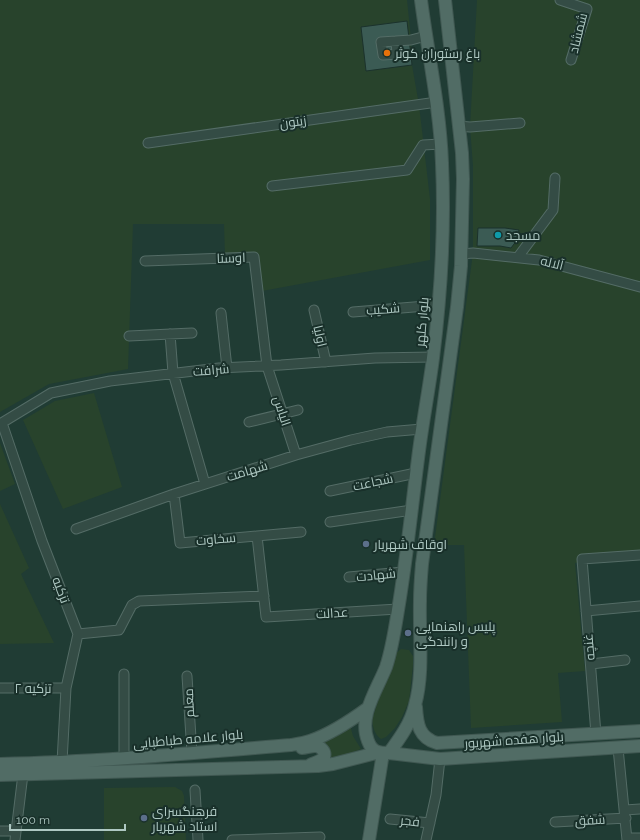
<svg xmlns="http://www.w3.org/2000/svg" width="640" height="840" font-family="Raleway,Cairo,sans-serif">
	<rect width="100%" height="100%" fill="#203c34"/>
	<!-- green -->
	<path fill="#28432c" d="M0 0H407L411 40 412 65 419 105 430 199V260L262 291 258 254 225 256 224 224H133L128 369 49 384 0 412Z
		M477 0H640V557L575 563 585 671 558 673 562 722 471 728 464 545H434L473 253V166L470 127Z
		M94 393 122 487 63 509 23 420 55 401Z
		M0 443 15 484 0 491Z
		M0 504 29 568 21 574 54 643 0 644Z
		M401 649 409 650 413 656V665L409 701 402 717 395 728 386 737 381 739C374 734 373 727 372 719L394 655Z
		M350 725 353 736 361 749 327 762 321 743Z
		M175 787 182 791 184 796 186 840H104V788Z"/>
	<!-- building -->
	<path fill="#3b5b54" stroke="#1b322c" d="M407 21 412 65 366 71 361 27Z
		M478 228H505L519 230 517 240 511 248 500 246H477Z"/>
	<g fill="none" stroke-linecap="round" stroke-linejoin="round">
		<!-- minor casing -->
		<g stroke="#546c66" stroke-width="11">
			<path id="minor" d="M560 0 587 9 571 60
				M396 41 397 54 383 55 381 42 411 40 426 36
				M458 126 470 127 520 123
				M148 143 437 102
				M272 186 407 170 423 145 441 144
				M462 254 473 253 539 260 640 287
				M518 257 553 210 555 178
				M145 261 254 257 267 366 296 455
				M314 310 326 362
				M353 312 438 305
				M221 313 227 368
				M170 334 173 373 205 484
				M129 336 192 333
				M249 422 298 410
				M2 423 42 541 78 634 66 688 62 762
				M0 424 51 393 110 381 219 368 281 365 375 358 433 357
				M330 491 416 473
				M174 494 180 543 301 532
				M330 522 412 510
				M76 529 174 494 296 455 351 440 387 432 422 429
				M257 536 266 617 398 609
				M349 577 403 572
				M586 611 640 606
				M78 634 119 630 132 605 139 601 264 596
				M591 664 625 660
				M187 676 192 753
				M0 688H66
				M596 734 582 559 640 555
				M618 748 627 840
				M124 759V674
				M195 790 198 840
				M625 810 640 809
				M390 819 430 823
				M555 822 626 818
				M0 831H16
				M627 838H640
				M15 840 23 774
				M232 840 320 837
				M426 840 436 795 440 759"/>
		</g>
		<!-- major casing -->
		<g stroke="#405852" stroke-width="14">
			<path id="major" d="M421 0C428 54 440 108 442 163 445 228 441 294 433 358 429 389 423 420 419 451 412 504 407 557 398 610 395 629 392 649 386 667 377 690 358 716 368 741 372 752 378 753 389 753 400 738 411 723 415 705 424 673 419 634 420 601 420 588 421 576 422 564L457 307 461 266 463 179 462 153 445 0
				M416 707C417 724 419 738 437 743L640 731
				M302 748C306 748 311 746 315 746 320 746 326 751 324 757 322 761 314 763 310 765
				M389 753 440 759 640 746
				M0 764C97 762 194 753 291 745 297 744 304 743 310 741 328 735 353 719 368 708
				M0 775 318 766 333 764 376 753
				M369 840 383 753"/>
		</g>
		<!-- minor -->
		<use href="#minor" stroke="#344c45" stroke-width="9"/>
		<!-- major -->
		<use href="#major" stroke="#516c65" stroke-width="12"/>
	</g>
	<!-- markers -->
	<circle fill="#e8710a" stroke="#19302a" stroke-width="1.5" cx="387" cy="53" r="4"/>
	<circle fill="#0f9aa8" stroke="#19302a" stroke-width="1.5" cx="498" cy="235" r="4"/>
	<g fill="#5c6f8a" stroke="#19302a" stroke-width="1.5">
		<circle cx="366" cy="544" r="4"/>
		<circle cx="408" cy="633" r="4"/>
		<circle cx="144" cy="818" r="4"/>
	</g>
	<g text-anchor="middle" dominant-baseline="central" stroke-width="4" stroke-linejoin="round" paint-order="stroke">
		<!-- street labels -->
		<g font-size="13" fill="#aec8c2" stroke="#19302a">
			<text transform="translate(578 33) rotate(-76)">شمشاد</text>
			<text transform="translate(293 122) rotate(-8)">زیتون</text>
			<text transform="translate(231 258) rotate(-2)">اوستا</text>
			<text transform="translate(552 263) rotate(14)">آلاله</text>
			<text transform="translate(383 309) rotate(-4)">شکیب</text>
			<text transform="translate(422 322) rotate(-85)">بلوار کلهر</text>
			<text transform="translate(320 336) rotate(77)">اولیا</text>
			<text transform="translate(211 370) rotate(-5)">شرافت</text>
			<text transform="translate(282 411) rotate(72)">الیاس</text>
			<text transform="translate(247 471) rotate(-17)">شهامت</text>
			<text transform="translate(373 482) rotate(-12)">شجاعت</text>
			<text transform="translate(216 539) rotate(-5)">سخاوت</text>
			<text transform="translate(376 575) rotate(-6)">شهادت</text>
			<text transform="translate(61 590) rotate(69)">تزکیه</text>
			<text transform="translate(332 613) rotate(-4)">عدالت</text>
			<text transform="translate(589 647) rotate(-95)">غنچه</text>
			<text x="33" y="688">تزکیه ۲</text>
			<text transform="translate(189 703) rotate(-93)">معلم</text>
			<text transform="translate(188 739) rotate(-5)">بلوار علامه طباطبایی</text>
			<text transform="translate(514 740) rotate(-4)">بلوار هفده شهریور</text>
			<text transform="translate(590 820) rotate(-3)">شفق</text>
			<text transform="translate(410 821) rotate(6)">فجر</text>
		</g>
		<!-- poi labels -->
		<g font-size="13" fill="#aec8c2" stroke="#19302a" text-anchor="start">
			<text x="395" y="53">باغ رستوران کوثر</text>
			<text x="506" y="235">مسجد</text>
			<text x="374" y="544">اوقاف شهریار</text>
			<text x="416" y="626">پلیس راهنمایی<tspan x="416" dy="15">و رانندگی</tspan></text>
			<text x="152" y="811">فرهنگسرای<tspan x="152" dy="15">استاد شهریار</tspan></text>
		</g>
	</g>
	<!-- scale -->
	<path d="M10 824v6h115v-6" fill="none" stroke="#aec8c2" stroke-width="2"/>
	<text x="16" y="824" font-size="12" fill="#aec8c2" stroke="#19302a" stroke-width="3" paint-order="stroke">100 m</text>
</svg>
